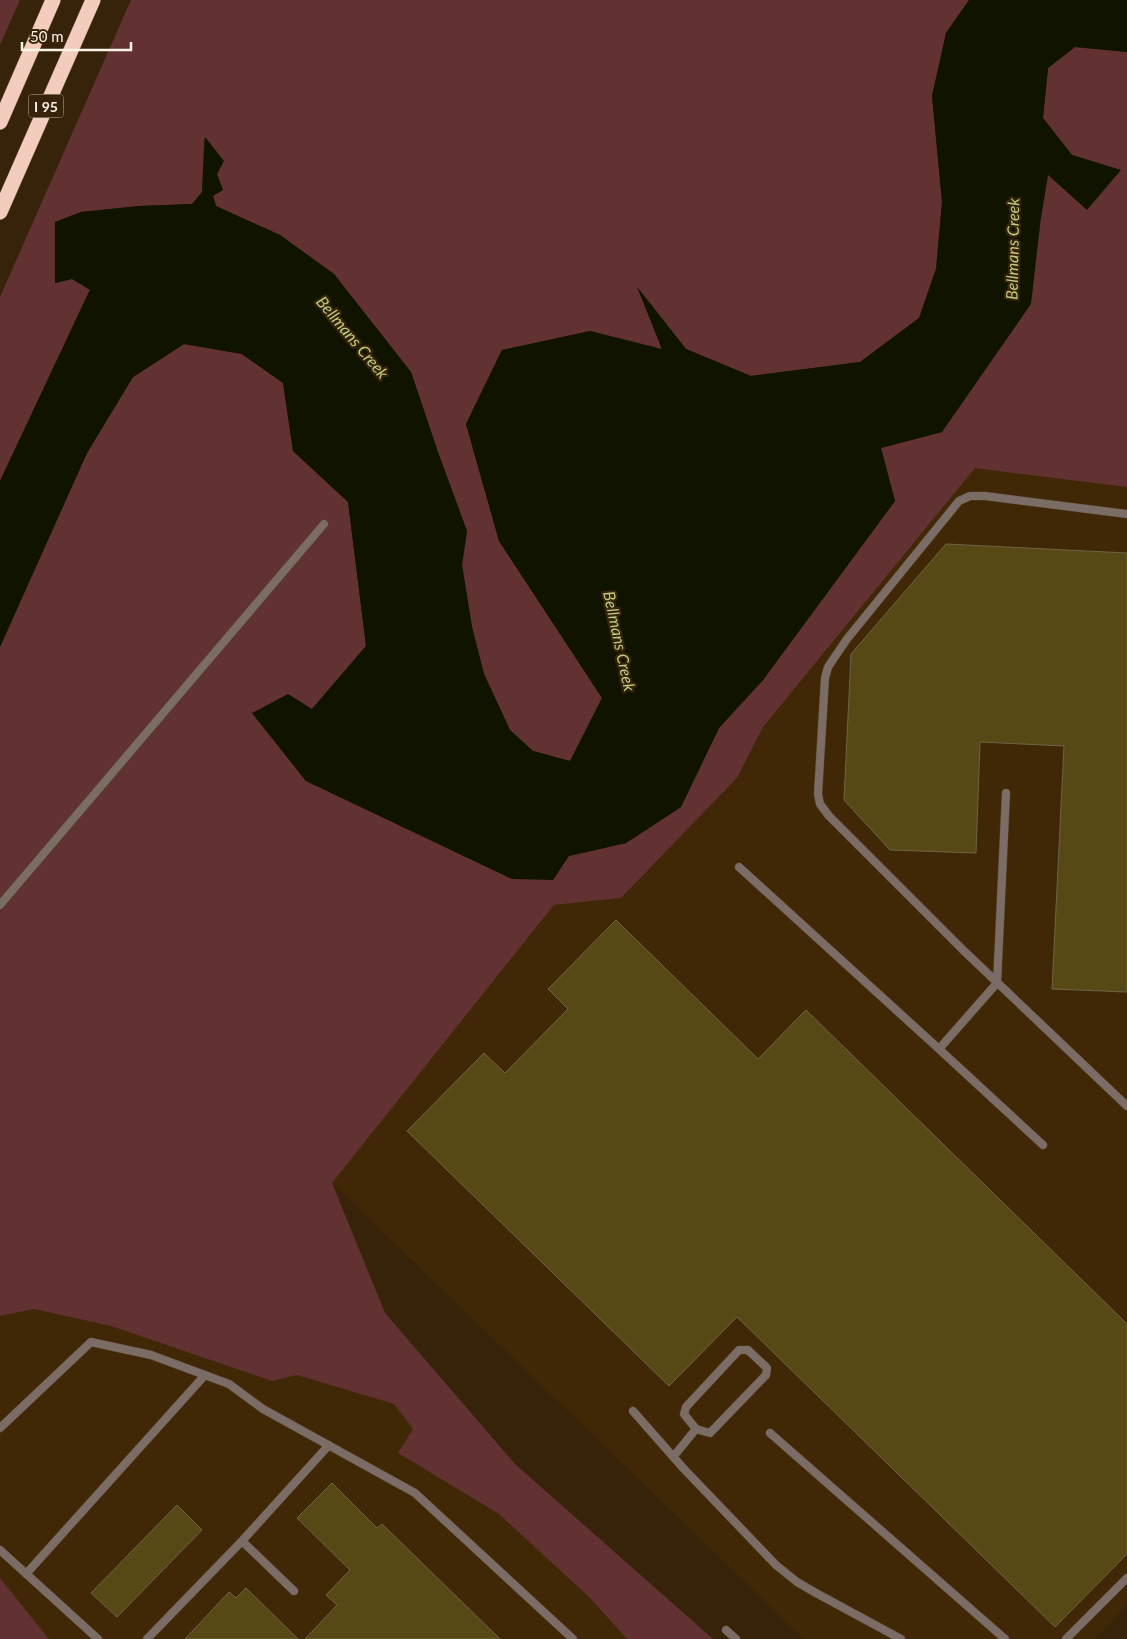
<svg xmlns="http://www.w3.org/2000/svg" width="1127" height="1639" font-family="Lato,sans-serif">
	<rect width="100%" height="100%" fill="#37230a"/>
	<!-- built -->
	<path fill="#402807" d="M975 467 1127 487V1605L1095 1639H804L332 1183 554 905 621 898 737 779 763 727Z
		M34 1309 111 1326 272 1381 297 1375 394 1404 413 1429 398 1453 499 1514 589 1597 627 1639H49L0 1578V1316Z"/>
	<!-- green -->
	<path fill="#623232" d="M0 0H20L0 45Z
		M131 0H969L946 33 932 96 942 202 936 269 919 318 860 362 751 376 686 349 639 289 662 350 590 331 502 350 466 424 499 541 602 698 570 761 533 751 510 730 484 674 472 627 462 565 467 531 439 455 411 372 334 274 280 235 216 206 213 196 217 174 204 138 202 193 192 204 139 206 81 212 55 222V283L72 279 90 289 0 481V297Z
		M1075 47 1127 52V487L975 468 763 727 737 778 621 898 554 905 332 1183 385 1313 515 1464 713 1639H627L589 1597 499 1514 398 1453 413 1429 394 1404 297 1375 272 1381 111 1326 34 1309 0 1316V647L87 453 133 377 184 344 242 354 283 383 293 451 348 502 366 646 312 709 252 713 306 781 512 879 569 856 626 843 681 807 719 728 763 680 895 501 881 448 942 432 1041 217 1048 174 1120 170 1072 155 1043 118 1048 68Z
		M0 1578 49 1639H0Z"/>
	<!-- water -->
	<path fill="#0f1300" d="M969 0H1127V52L1075 47 1048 68 1043 118 1072 155 1121 170 1087 210 1048 175 1041 217 1031 304 942 432 881 448 895 501 763 680 719 728 681 807 626 843 569 856 553 880 512 879 306 781 252 713 288 694 312 709 366 646 348 502 293 451 283 383 242 354 184 344 133 377 87 453 0 647V481L90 290 72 279 55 283V222L81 212 139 206 192 204 202 192 205 137 224 161 217 174 223 190 213 196 216 206 280 235 334 274 411 372 439 455 467 531 462 565 472 627 484 674 510 730 533 751 570 761 602 698 499 541 466 424 502 350 590 331 662 349 637 287 686 349 751 376 860 362 919 318 936 269 942 202 932 96 946 33Z"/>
	<!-- building -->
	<path fill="#574916" stroke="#6e6545" d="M946 544 1127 553V992L1052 989 1064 746 980 742 976 853 890 850 844 800 851 654Z
		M616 920 758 1059 806 1010 1127 1324V1554L1055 1627 737 1317 669 1386 407 1131 484 1053 505 1073 568 1009 548 989Z
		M332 1483 377 1528 382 1524 500 1639H305L337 1605 326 1595 350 1570 297 1518Z
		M177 1505 202 1530 117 1617 91 1593Z
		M246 1588 298 1639H185L229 1592 236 1598Z"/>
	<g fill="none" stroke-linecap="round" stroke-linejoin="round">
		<!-- lane casing -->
		<g stroke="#534029" stroke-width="9">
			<path id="lane" d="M1127 514 985 496H970L959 501 847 639 828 667 825 678 818 794 820 804 829 816 963 950 1127 1106
				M739 867 939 1049 997 983 1006 793
				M0 905 324 524
				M939 1049 1043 1145
				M633 1411 684 1469 776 1565 797 1582 816 1593 901 1639
				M0 1428 91 1342 151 1355 229 1384 263 1409 415 1493 573 1639
				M770 1433 1005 1639
				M673 1457 696 1429 710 1433 766 1375 767 1368 748 1350H739L686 1407 684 1414 696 1429
				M242 1541 329 1445
				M0 1550 98 1639
				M26 1574 205 1375
				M726 1630 736 1639
				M147 1639 242 1541 294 1591
				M1066 1639 1127 1578"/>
		</g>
		<!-- highway casing -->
		<g stroke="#534029" stroke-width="16">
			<path id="highway" d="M0 122 53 0
				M0 212 93 0"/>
		</g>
		<!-- lane -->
		<use href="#lane" stroke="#7b6c66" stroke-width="8"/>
		<!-- highway -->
		<use href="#highway" stroke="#f2ccbc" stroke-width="15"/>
	</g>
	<g text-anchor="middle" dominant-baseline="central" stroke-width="4.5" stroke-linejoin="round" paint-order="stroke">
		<!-- shield labels -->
		<rect fill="#37230a" stroke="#c2b5a5" stroke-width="1" x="28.5" y="94.5" width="35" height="23" rx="4"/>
		<g font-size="14" font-weight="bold" fill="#fef3e7">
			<text x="46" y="106">I 95</text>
		</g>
		<!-- water labels -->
		<g font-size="16" font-style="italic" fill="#bece82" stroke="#37230a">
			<text transform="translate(1012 249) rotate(-89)">Bellmans Creek</text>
			<text transform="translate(353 337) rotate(50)">Bellmans Creek</text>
			<text transform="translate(620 641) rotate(78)">Bellmans Creek</text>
		</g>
	</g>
	<!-- scale -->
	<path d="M22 42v8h109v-8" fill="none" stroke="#fef3e7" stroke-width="2.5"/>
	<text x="30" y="42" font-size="15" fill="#fef3e7" stroke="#37230a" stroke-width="4" paint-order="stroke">50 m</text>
</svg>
